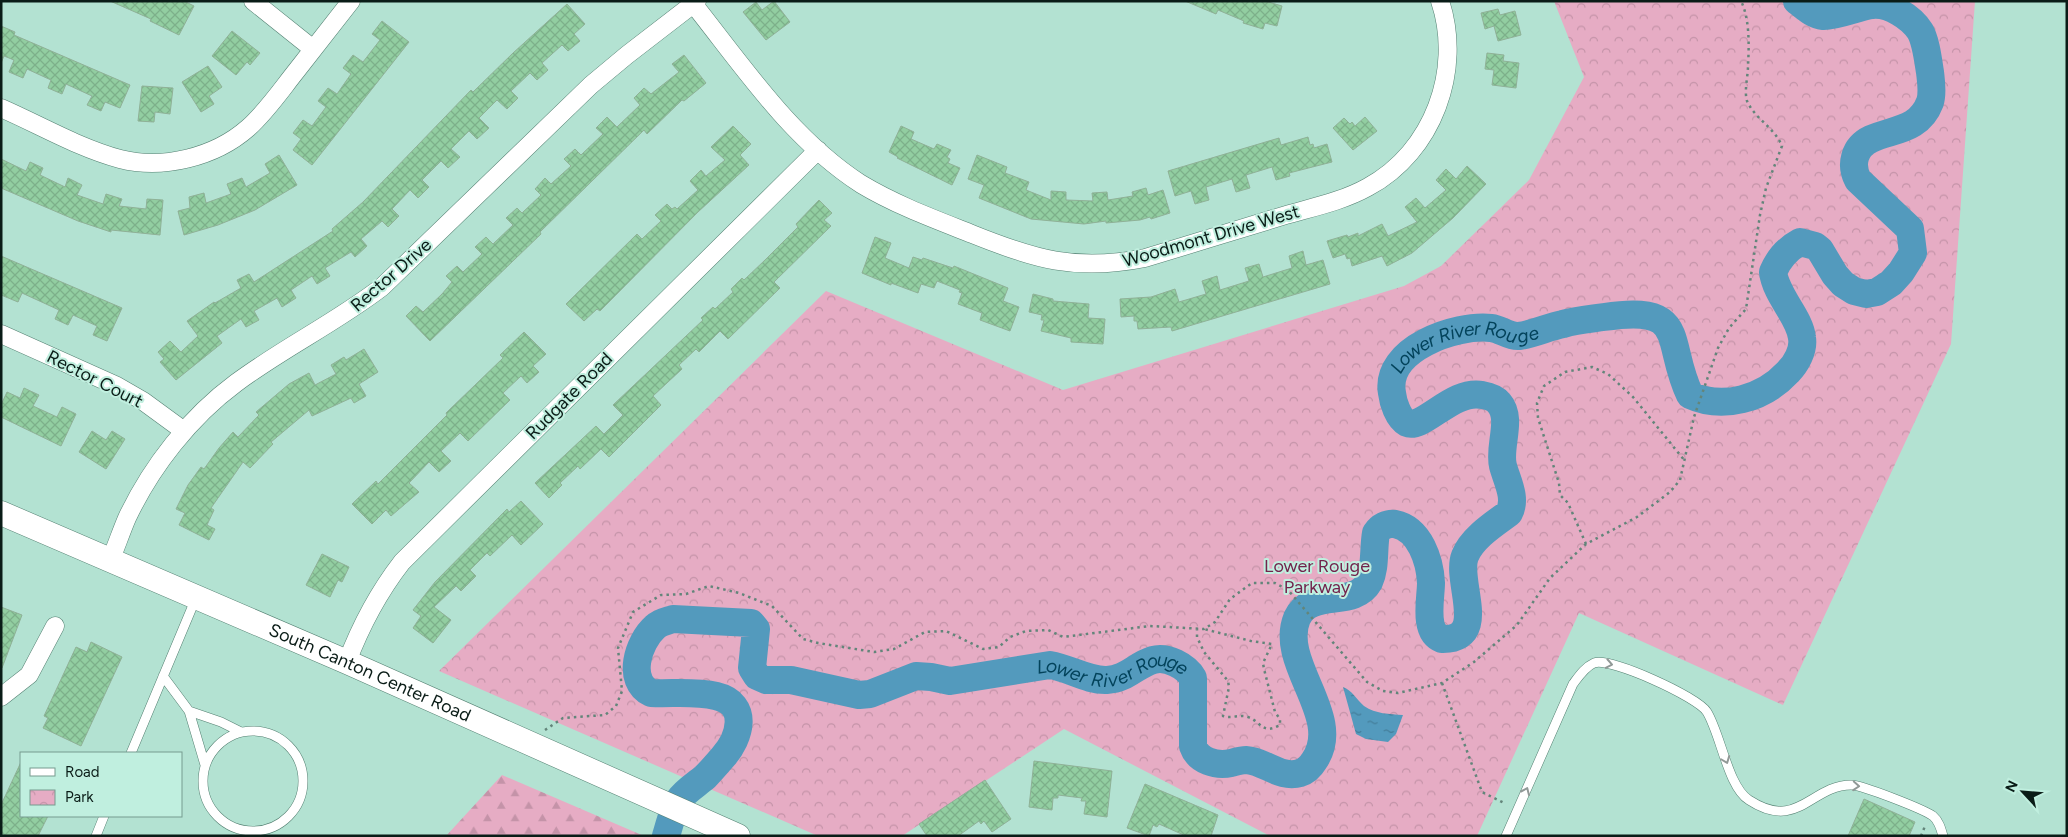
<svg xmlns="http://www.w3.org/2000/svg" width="2068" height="837" font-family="Figtree,sans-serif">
	<defs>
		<pattern id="forest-firs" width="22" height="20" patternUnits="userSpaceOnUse" patternTransform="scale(1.25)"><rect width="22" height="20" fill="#e6acc4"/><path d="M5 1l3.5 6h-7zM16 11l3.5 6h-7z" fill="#c493a8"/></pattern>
		<pattern id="park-crowns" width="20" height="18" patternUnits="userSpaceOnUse" patternTransform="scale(1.25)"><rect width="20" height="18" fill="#e6acc4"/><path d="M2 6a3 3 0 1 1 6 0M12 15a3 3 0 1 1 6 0" fill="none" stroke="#c493a8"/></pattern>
		<pattern id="water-ripples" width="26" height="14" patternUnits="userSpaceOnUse" patternTransform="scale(1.25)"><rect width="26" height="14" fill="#539abd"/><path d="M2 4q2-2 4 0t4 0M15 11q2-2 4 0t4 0" fill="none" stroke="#437d99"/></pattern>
		<pattern id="building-cross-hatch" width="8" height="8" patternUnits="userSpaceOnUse" patternTransform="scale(1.25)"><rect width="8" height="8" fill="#92cea1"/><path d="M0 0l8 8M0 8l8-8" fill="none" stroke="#7db08a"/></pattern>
	</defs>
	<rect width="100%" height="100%" fill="#b3e2d2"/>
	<!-- forest -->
	<path fill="url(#forest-firs)" d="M502 775 644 836H446Z"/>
	<!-- park -->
	<path fill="url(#park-crowns)" d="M1554 1H1975L1951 344 1783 705 1579 613 1477 836H1270L1064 729 902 836H818L439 671 826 291 1063 390 1404 286 1441 266 1529 180 1584 77Z"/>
	<!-- water -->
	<path fill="url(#water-ripples)" d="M1343 687C1352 690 1357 700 1364 706 1376 714 1389 714 1403 715L1396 734 1388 742 1366 739 1356 734Z"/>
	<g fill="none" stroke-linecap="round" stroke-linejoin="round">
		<!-- river -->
		<path stroke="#539abd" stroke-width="28" id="s1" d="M666 836C670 824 672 811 679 800 685 791 697 784 705 777 711 771 717 764 723 757 740 738 750 704 716 696 695 691 672 694 651 693 626 681 638 642 655 627 660 622 667 621 673 619L751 623 756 629 752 668 757 676 766 680H791L859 695 870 694 916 676 931 677 950 681 1050 665C1069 668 1088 681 1107 680 1127 679 1136 665 1153 660 1167 656 1186 666 1193 678V746C1198 761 1216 766 1231 763 1235 762 1241 760 1246 760 1265 761 1280 779 1300 773 1306 771 1311 766 1314 761 1345 717 1278 664 1297 618 1311 588 1354 609 1369 582 1376 567 1373 549 1376 533 1380 527 1387 523 1395 524 1420 529 1430 561 1431 583 1431 598 1423 632 1442 639 1490 640 1455 581 1465 556 1472 538 1494 524 1509 513 1517 498 1507 481 1503 466 1498 447 1513 419 1499 403 1495 398 1488 396 1482 395 1453 389 1423 430 1407 423 1398 418 1393 402 1392 393 1384 349 1456 324 1491 328 1501 329 1509 337 1519 336 1534 334 1548 327 1563 324 1576 320 1590 319 1604 317 1690 304 1664 341 1690 395 1723 410 1763 399 1788 372 1796 364 1804 350 1802 338 1800 317 1776 296 1773 272 1779 258 1787 249 1800 242L1815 246 1820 250 1835 275 1843 284 1854 291 1866 294 1877 292 1891 283 1901 272 1913 253 1910 229 1858 180C1850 165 1854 147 1871 139 1893 129 1919 131 1930 102 1933 93 1931 81 1930 72 1928 60 1926 41 1920 31 1911 17 1889 3 1872 5 1858 7 1835 17 1823 16 1813 15 1805 7 1797 1"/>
	</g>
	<!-- building -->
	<path fill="url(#building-cross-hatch)" stroke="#8fb197" d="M110 1H184L194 6 179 35 150 21 151 19Z
		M774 1 790 22 766 40 743 12 756 2 762 10Z
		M1185 1H1265L1282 6 1277 26 1265 23 1263 29 1243 23 1244 21 1218 10 1216 14Z
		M567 4 585 24 574 34 580 41 568 51 562 45 542 63 548 70 537 80 530 73 511 91 518 98 507 109 497 100 479 118 489 128 477 139 469 131 451 149 460 157 448 168 441 161 422 180 429 187 418 198 410 190 392 209 399 216 388 227 382 221 361 239 367 246 355 257 351 252 325 268 330 276 317 284 312 276 291 290 296 298 282 307 277 298 254 311 259 320 246 327 241 319 217 336 222 343 176 380 160 362 164 359 158 352 170 341 181 352 198 336 187 321 214 302 215 303 241 288 237 280 249 274 254 282 333 231 332 229 363 202 471 90 473 92 513 53Z
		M1498 9 1500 15 1515 11 1521 35 1498 41 1494 26 1485 29 1481 13Z
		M382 21 409 42 312 165 293 150 301 139 293 133 303 120 312 126 326 107 318 101 328 88 337 94 351 74 343 68 353 55 363 62 380 40 372 34Z
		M1 26 15 32 14 35 130 85 120 108 105 102 101 111 87 105 92 96 66 84 62 94 48 88 51 80 27 69 23 78 9 72 14 60 4 56 1 63Z
		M232 31 260 53 250 65 247 62 236 75 212 56Z
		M1487 53 1504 55 1503 61 1519 63 1516 88 1492 85 1494 70 1485 69Z
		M684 55 706 83 684 101 682 100 647 134 644 130 540 232 541 234 430 341 406 316 416 306 423 312 442 294 452 282 446 276 457 266 463 272 482 254 475 247 486 237 493 244 513 225 506 218 517 208 522 213 541 195 535 189 545 178 551 184 571 166 564 159 575 149 581 155 603 134 596 128 607 117 617 127 640 105 634 98 644 88 651 94 679 72 672 64Z
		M208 66 222 87 209 96 214 104 201 112 182 82Z
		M142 86 173 88 170 114 155 112 154 122 138 121Z
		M1365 117 1377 131 1353 150 1333 128 1344 118 1350 124 1352 122 1355 126Z
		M733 126 751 144 740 155 749 165 698 212 600 311 597 309 584 321 566 304 637 234 642 239 661 221 655 215 667 204 672 209 675 207 677 209 698 190 690 181 701 170 706 176 725 160 711 147Z
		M901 126 914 132 911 139 934 149 937 144 951 150 947 157 950 159 948 163 960 168 952 185 897 158 898 157 889 152Z
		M1308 137 1310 145 1313 144 1314 148 1327 144 1332 162 1289 173 1290 176 1276 180 1272 167 1246 175 1250 188 1236 192 1232 179 1206 187 1209 200 1195 204 1191 191 1175 196 1168 171 1279 138 1281 145Z
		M279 155 297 185 255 210 218 225 184 235 178 211 190 208 189 197 204 193 206 203 231 194 227 184 242 178 246 187 270 173 265 164Z
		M977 155 1007 167 1005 173 1029 182 1026 190 1051 200V191L1066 192V200L1093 201 1092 193 1107 192 1108 200 1133 196 1132 192 1146 188 1148 195 1163 190 1170 213 1151 219 1150 217 1140 220 1106 223V221L1084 224 1031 219 979 198 984 185 968 179Z
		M1 159 26 171 30 162 43 168 40 175 65 187 68 178 82 185 77 195 103 204 106 194 122 199 119 206 146 209 147 199 163 200 160 235 111 230V232L78 221 1 188Z
		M1467 166 1486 184 1453 218 1412 253 1387 266 1382 256 1352 266 1350 258 1347 259 1345 254 1333 258 1327 241 1347 235 1348 237 1358 233V236L1382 224 1388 236 1417 222 1405 207 1416 198 1425 208 1446 190 1436 180 1446 169 1456 179Z
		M819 200 832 213 824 220 831 226 774 282 780 288 728 339 720 331 699 352 696 349 679 365 682 369 653 396 661 405 609 457 601 449 580 469 578 466 560 483 562 485 549 498 535 483 596 426 604 434 623 415 613 405 703 320 701 318 713 307 715 309 733 292 731 289 742 278 744 280 765 260 798 227 796 224Z
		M875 237 891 243 885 258 909 268 913 257 922 260 923 258 953 268 954 266 1008 288 1003 301 1019 307 1010 331 980 320 982 313 958 304 962 293 959 292 960 290 937 281 934 288 921 284 918 293 891 283V285L862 273Z
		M1303 251 1306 265 1323 260 1330 284 1172 331 1171 327 1138 329 1137 321H1134V316L1121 317 1120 299 1151 297 1175 289 1179 302 1206 294 1202 281 1217 276 1220 290 1249 281 1245 268 1259 264 1263 277 1292 268 1289 256Z
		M1 256 122 308 107 341 93 335 97 326 73 315 68 325 55 319 59 310 46 304 22 293 18 302 1 295Z
		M1033 294 1053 299V301L1089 304 1088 318 1105 319 1103 344 1071 342V338L1041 331 1044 320H1041L1042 315 1029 312Z
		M524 332 546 354 533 366 539 372 527 383 521 376 503 393 510 400 468 441 460 433 441 451 451 461 439 472 429 462 409 483 419 492 391 516 386 510 372 524 352 504 376 481 378 484 447 415 446 413 503 358 500 355Z
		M364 349 378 372 359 384 366 396 354 403 351 398 312 416 309 410 271 442 273 444 250 468 243 462 211 508 214 510 207 525 215 529 209 540 179 525 185 513 176 509 188 485 201 467 204 469 219 448 233 432 238 437 259 415 256 412 289 384 309 373 315 385 336 374 331 365 344 357 346 360Z
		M24 388 39 395 33 406 57 417 62 407 76 414 61 446 1 417V405L7 392 20 398Z
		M92 431 106 440 112 431 125 439 106 469 79 452Z
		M521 501 543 524 521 545 512 535 490 556 487 553 470 570 476 576 461 591 456 586 434 607 451 620 433 643 413 628 421 616 413 610 435 582 507 509 509 512Z
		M322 554 349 567 342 582 338 580 330 597 306 585Z
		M1 607 22 615 2 668 1 667Z
		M91 642 122 657 81 746 43 728 48 718 44 716 76 647 87 652Z
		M1034 761 1112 771 1107 817 1084 814 1086 801H1081L1082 798 1058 795V798H1053L1052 810 1029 807Z
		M21 762V816H48L38 836H1V805Z
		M985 780 1011 819 992 832 984 821 981 824 979 821 958 836H927L919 824Z
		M1145 784 1218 815 1211 836H1186L1159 824 1157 827 1153 825 1149 836 1127 828Z
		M1864 799 1915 822 1909 836H1848Z"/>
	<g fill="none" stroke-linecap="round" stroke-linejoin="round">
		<!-- service casing -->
		<g stroke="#548072" stroke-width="10">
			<path id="service" d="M163 676 189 711 221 722 241 732
				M189 711 205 765
				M203 781a50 50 0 1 1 100 0a50 50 0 1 1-100 0Z
				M131 753 196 598
				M96 836 104 816
				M1506 836 1573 684C1579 676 1585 667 1594 663 1610 657 1698 697 1707 712 1721 735 1728 787 1749 800 1798 832 1811 785 1851 785 1862 785 1923 809 1933 816 1939 821 1941 829 1943 836"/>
		</g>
		<!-- minor casing -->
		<g stroke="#548072" stroke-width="19">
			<path id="minor" d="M253 1 313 49
				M691 1C743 66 790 138 861 184 896 205 934 219 972 234 1034 259 1076 272 1145 258 1192 244 1239 229 1286 215 1314 207 1343 201 1368 187 1433 152 1463 70 1440 1
				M1 108C40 125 79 148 120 159 163 170 215 157 248 128 267 111 281 90 297 70 315 47 333 24 351 1
				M1 334 117 386 143 401 184 431
				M110 561C116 547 121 532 127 518 151 467 190 417 236 383 283 348 335 323 382 287L591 85 627 55 697 1
				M347 662C361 625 378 593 402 562L818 150
				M1 697 29 675 55 626"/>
		</g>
		<!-- secondary casing -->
		<g stroke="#548072" stroke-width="25">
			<g id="secondary">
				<path id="s2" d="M1 513 347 662 738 836"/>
			</g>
		</g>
		<!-- path -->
		<path stroke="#63857a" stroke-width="2.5" stroke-dasharray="2.5 4" stroke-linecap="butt" d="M1586 544 1568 503 1560 495 1559 483 1538 418 1537 403 1544 386 1565 372 1592 367 1608 374 1633 397 1685 461
			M1197 628V637L1204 652 1228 681 1229 687 1223 716C1232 719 1239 714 1248 717 1262 722 1262 735 1280 725V719L1275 712 1264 669 1263 663 1272 644 1251 641 1204 629
			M1442 683 1482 792 1506 804
			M545 730 563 718 605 715 616 706 622 691 618 648 633 612 661 595 686 594 709 586 739 593 772 606 803 639 818 643 874 652 894 649 925 632 946 631 983 649 999 647 1010 637 1026 631 1048 630 1063 637 1150 626 1204 629 1215 622 1230 599 1252 583H1275L1288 590 1367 682 1383 691 1398 693 1442 683 1474 662 1517 625 1550 578 1586 544 1637 517 1670 492 1680 480 1694 417 1718 348 1729 328 1746 309 1760 215 1766 188 1782 146C1774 127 1755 119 1747 101 1744 91 1748 76 1748 66 1749 47 1750 19 1741 1
			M1921 836 1925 826"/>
		<!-- service -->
		<use href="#service" stroke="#fff" stroke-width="9"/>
		<!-- minor -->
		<use href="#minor" stroke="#fff" stroke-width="18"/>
		<!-- secondary -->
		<use href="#secondary" stroke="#fff" stroke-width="24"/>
	</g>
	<!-- one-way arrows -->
	<defs><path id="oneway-chevron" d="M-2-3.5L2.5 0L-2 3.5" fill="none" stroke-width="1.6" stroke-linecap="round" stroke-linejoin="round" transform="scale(1.25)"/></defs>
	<g stroke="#919997">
		<use href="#oneway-chevron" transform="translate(1609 664) rotate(11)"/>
		<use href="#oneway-chevron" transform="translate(1726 760) rotate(69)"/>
		<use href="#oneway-chevron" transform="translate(1856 786) rotate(4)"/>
		<use href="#oneway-chevron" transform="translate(1526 791) rotate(-66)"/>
	</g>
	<g text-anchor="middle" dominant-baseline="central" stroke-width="4" stroke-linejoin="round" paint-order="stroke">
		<!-- street labels -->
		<g font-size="18" fill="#0a1c17" stroke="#c0efdf">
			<text transform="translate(1211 236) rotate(-16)">Woodmont Drive West</text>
			<text transform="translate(391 275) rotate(-41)">Rector Drive</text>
			<text transform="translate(95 379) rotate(27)">Rector Court</text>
			<text transform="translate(569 396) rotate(-45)">Rudgate Road</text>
			<text stroke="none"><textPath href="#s2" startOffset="402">South Canton Center Road</textPath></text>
		</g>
		<!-- park labels -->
		<g font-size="18" fill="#72234c" stroke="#c0efdf">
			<text x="1317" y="566">Lower Rouge<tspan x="1317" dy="21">Parkway</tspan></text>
		</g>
		<!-- water labels -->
		<g font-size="19" font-style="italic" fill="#03435b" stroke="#c0efdf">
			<text stroke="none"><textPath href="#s1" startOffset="2089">Lower River Rouge</textPath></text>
			<text stroke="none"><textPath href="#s1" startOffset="840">Lower River Rouge</textPath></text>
		</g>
	</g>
	<!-- border -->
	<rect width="2068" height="837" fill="none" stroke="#0a1c17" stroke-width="5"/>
	<!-- legend -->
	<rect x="20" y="752" width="162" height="65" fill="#c0efdf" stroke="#779b8f"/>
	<rect x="30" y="768" width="25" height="8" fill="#ffffff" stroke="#779b8f"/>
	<text x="65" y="777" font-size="15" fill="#0a1c17">Road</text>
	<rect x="30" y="790" width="25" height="15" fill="url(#park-crowns)" stroke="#779b8f"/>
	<text x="65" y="802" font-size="15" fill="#0a1c17">Park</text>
	<!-- north arrow -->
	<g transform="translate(2023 792) rotate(296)" stroke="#c0efdf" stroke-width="4" paint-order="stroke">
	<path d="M0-4L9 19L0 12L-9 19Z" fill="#0a1c17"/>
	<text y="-8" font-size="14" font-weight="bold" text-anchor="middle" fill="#0a1c17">N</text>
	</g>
</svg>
